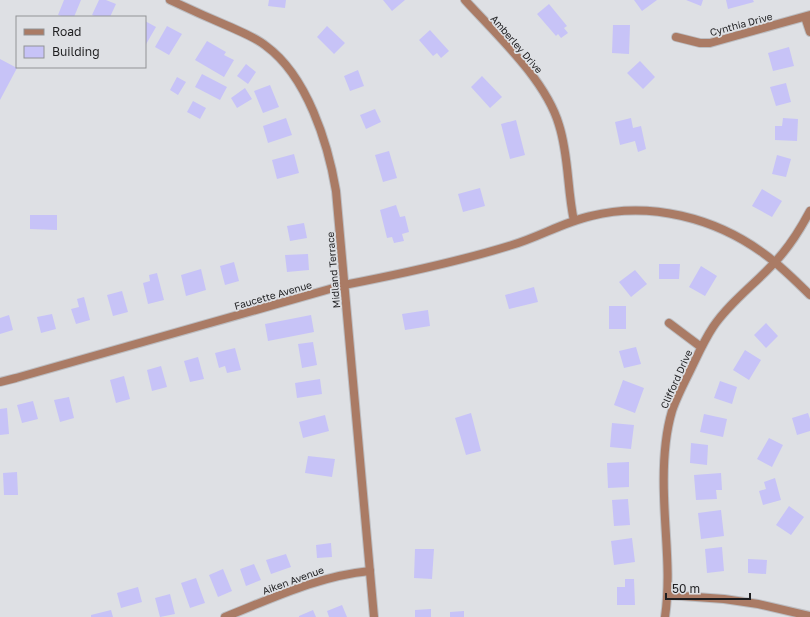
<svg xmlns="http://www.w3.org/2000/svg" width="810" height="617" font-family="'Golos Text',sans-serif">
	<rect width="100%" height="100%" fill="#dee0e4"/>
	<!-- building -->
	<path fill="#c7c3f7" d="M64 0H81L74 17H64L58 15Z
		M99 0H106L116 4 110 17H97L92 15Z
		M269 0H286L285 8 268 6Z
		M383 0H405L392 11Z
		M634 0H657L642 11Z
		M686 0H703L701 6Z
		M726 0H753L754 2 728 9Z
		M549 4 567 26 564 28 568 33 561 38 558 34 556 36 537 14Z
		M145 21 156 27 145 46Z
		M613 25H630L629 54 612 53Z
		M167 26 182 34 169 55 155 47Z
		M327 26 345 43 334 54 317 37Z
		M430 30 449 51 441 58 437 53 433 56 419 40Z
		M207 41 226 52 224 55 234 60 224 77 195 60Z
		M789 47 794 66 773 71 768 53Z
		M0 59 17 68 0 100Z
		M640 61 655 77 643 89 627 73Z
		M246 64 256 72 248 84 237 76Z
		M358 70 364 86 350 91 344 76Z
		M202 74 227 87 220 100 195 87Z
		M482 76 502 97 490 108 471 87Z
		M177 77 186 82 178 95 170 90Z
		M786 83 791 102 776 106 770 87Z
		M270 85 279 107 263 113 254 91Z
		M245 88 252 99 237 108 231 98Z
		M193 101 206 108 200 119 187 112Z
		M375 109 381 122 366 129 360 115Z
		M286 118 292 135 268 143 263 126Z
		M631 118 633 128 641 126 646 149 638 152 635 141 620 145 615 122Z
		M783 118 798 119 797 141 775 140V126H782Z
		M516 120 525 155 510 159 501 124Z
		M389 151 397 178 383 182 375 155Z
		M294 154 299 173 277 179 272 160Z
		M777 155 791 159 786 177 772 174Z
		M480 188 485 206 463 212 458 194Z
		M762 189 782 201 772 217 752 206Z
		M396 205 400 217 405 216 409 232 402 234 404 241 394 243 392 237 387 238 380 210Z
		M30 215H57V230L30 229Z
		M304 223 307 238 290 241 287 226Z
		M308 254 309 270 287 272 285 255Z
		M234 262 239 281 225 285 220 266Z
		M659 264H680L679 279H659Z
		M701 266 717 276 705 296 689 287Z
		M201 269 206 290 186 296 181 275Z
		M635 270 647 284 631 297 619 282Z
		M157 273 164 300 148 304 143 283 150 281 149 275Z
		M534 287 538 302 509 309 505 295Z
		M122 291 128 312 113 316 107 295Z
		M84 297 90 320 76 324 71 309 79 307 77 299Z
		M609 306H626V329H609Z
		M428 310 430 326 405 330 402 314Z
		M52 314 56 329 41 333 37 317Z
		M9 315 13 330 0 334V318Z
		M311 315 314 332 268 341 265 324Z
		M766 323 778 336 766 348 754 335Z
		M313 342 317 365 302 368 298 344Z
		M636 347 641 364 624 368 619 351Z
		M235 348 241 370 227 373 225 366 219 368 215 353Z
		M745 350 761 360 749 380 733 370Z
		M198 357 204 379 190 382 184 361Z
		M161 366 167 387 152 391 147 370Z
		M124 376 130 399 116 403 110 380Z
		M320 379 322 394 297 398 295 383Z
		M623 380 644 388 635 413 614 405Z
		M720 381 737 387 732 404 714 398Z
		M69 397 74 418 60 422 54 400Z
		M33 401 38 419 22 423 17 405Z
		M7 408 9 434 0 435V409Z
		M471 413 481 451 466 455 455 418Z
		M808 413 810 419V431L797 435 792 418Z
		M704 414 727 419 723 437 700 432Z
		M325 415 329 431 303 438 299 422Z
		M612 423 634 425 631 449 610 447Z
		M769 438 783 445 772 467 757 459Z
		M691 443 708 445 707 465 690 463Z
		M308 456 335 459 332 477 305 473Z
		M629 462V487L608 488 607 463Z
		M17 472 18 495H4L3 473Z
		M721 473 722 490H716L717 499 696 500 694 475Z
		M775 478 781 500 763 505 759 491 766 489 764 482Z
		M628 499 630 525 614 526 612 500Z
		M789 506 804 517 791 535 776 525Z
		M721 510 724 536 701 539 698 513Z
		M632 538 635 562 614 565 611 541Z
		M331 543 332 557 317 558 316 545Z
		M722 547 724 571 707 573 705 549Z
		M415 549H434L432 579 414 578Z
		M286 554 291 567 271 574 266 560Z
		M748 559 767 560 766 574 748 573Z
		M254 564 261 580 246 586 240 569Z
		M223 569 232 591 218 597 209 575Z
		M196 578 205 603 190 608 181 583Z
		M625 579H634L635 605H617V587H625Z
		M138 587 142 602 121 608 117 593Z
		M170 594 175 614 160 617 155 598Z
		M342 605 347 617H329L327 611Z
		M431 609V617H415V610Z
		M111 610 113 617H91V615Z
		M313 610 316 617H299V616Z
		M464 611V617H450V612Z"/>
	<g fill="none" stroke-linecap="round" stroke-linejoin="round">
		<!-- minor casing -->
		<g stroke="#bcbdc1" stroke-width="10">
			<path id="minor" d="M465 0C496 34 546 80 559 125 569 156 567 189 574 221
				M805 17 810 32
				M676 37 700 43H710L810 15
				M669 323 701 347
				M0 382 16 378 344 285C401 274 457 262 512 245 539 237 564 222 591 216 650 201 715 218 763 253 780 265 795 280 810 295
				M668 595 724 599 758 604 810 616
				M225 617C273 598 318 576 370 571
				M665 617C671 575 665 537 664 496 663 468 664 438 672 411 676 399 682 387 688 375 696 359 703 342 713 327 732 299 761 280 782 254 793 241 802 226 810 211"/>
		</g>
		<!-- tertiary casing -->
		<g stroke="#bcbdc1" stroke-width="10">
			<path id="tertiary" d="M170 0C189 9 209 18 228 26 241 32 255 37 266 46 307 76 328 143 336 191L374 617"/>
		</g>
		<!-- minor -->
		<use href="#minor" stroke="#aa7b65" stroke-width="8"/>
		<!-- tertiary -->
		<use href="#tertiary" stroke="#aa7b65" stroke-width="8"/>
	</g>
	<g text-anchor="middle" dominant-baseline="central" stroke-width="3.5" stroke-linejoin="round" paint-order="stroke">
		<!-- street labels -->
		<g font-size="10" fill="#1f1f21" stroke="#dee0e4">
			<text transform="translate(741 24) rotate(-15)">Cynthia Drive</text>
			<text transform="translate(517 44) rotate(49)">Amberley Drive</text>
			<text transform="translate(333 270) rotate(-95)">Midland Terrace</text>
			<text transform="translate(273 295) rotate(-16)">Faucette Avenue</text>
			<text transform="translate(676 379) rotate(-66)">Clifford Drive</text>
			<text transform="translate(293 580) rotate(-20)">Aiken Avenue</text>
		</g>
	</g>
	<!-- legend -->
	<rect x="16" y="16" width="130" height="52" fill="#dee0e4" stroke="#929396"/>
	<rect x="24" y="29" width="20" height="6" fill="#aa7b65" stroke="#929396"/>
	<text x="52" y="36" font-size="12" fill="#1f1f21">Road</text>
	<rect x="24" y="46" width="20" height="12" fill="#c7c3f7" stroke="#929396"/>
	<text x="52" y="56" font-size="12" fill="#1f1f21">Building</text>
	<!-- scale -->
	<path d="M666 593v6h84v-6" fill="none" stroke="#1f1f21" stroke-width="2"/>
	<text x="672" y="593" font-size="12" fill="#1f1f21" stroke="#dee0e4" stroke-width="3" paint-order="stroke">50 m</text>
</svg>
